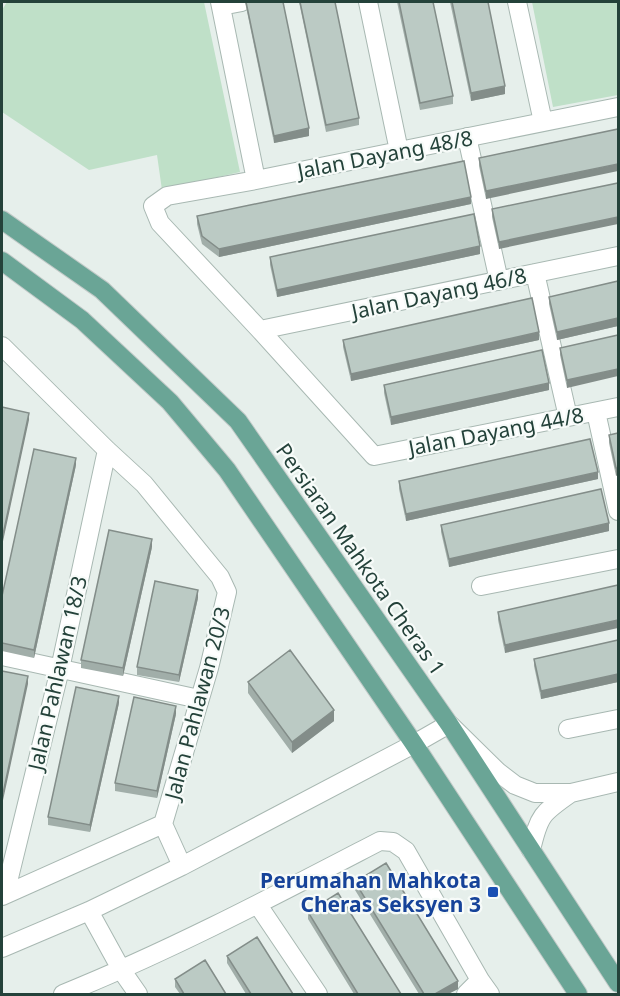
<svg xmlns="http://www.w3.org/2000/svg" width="620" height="996" font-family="'Noto Sans',sans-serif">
	<rect width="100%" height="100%" fill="#e6efeb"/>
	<!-- green -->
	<path fill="#bfe0c8" d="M7 2H204L240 172 162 190 157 155 89 170 2 112V10Z
		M532 2H618V95L553 107Z"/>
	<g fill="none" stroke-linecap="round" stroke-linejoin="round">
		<!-- minor casing -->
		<g stroke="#a8b8b2" stroke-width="20">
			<path id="minor" d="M220 2 256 180
				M368 2 399 151
				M517 2 543 122
				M221 6 242 2
				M618 107 256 180 167 196 153 206 160 223 260 330 374 456 618 407
				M467 137 499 281
				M535 273 568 417
				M260 330 618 256
				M2 346 107 450 144 484 220 577 227 592 209 668 163 824
				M596 412 618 511
				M481 586 618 559
				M2 656 199 699
				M568 729 618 719
				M163 824 182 866
				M531 850C539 815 542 813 571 793
				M5 894 60 669 107 450
				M2 896 163 824
				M258 905 318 994
				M89 911 122 971 138 994
				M2 948 89 911 182 866 414 744 449 724 498 772 515 785 535 793H571L618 782
				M63 994C172 950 276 895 380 841L393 842 406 851 480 980 490 994
				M466 994 480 980"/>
		</g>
		<!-- major casing -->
		<g stroke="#c2cac8" stroke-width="20">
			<path id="major" d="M2 220 102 290 238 421 449 724 618 983
				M2 261 82 320 170 402 227 470 414 744 578 994"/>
		</g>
		<!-- minor -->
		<use href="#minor" stroke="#fff" stroke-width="18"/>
		<!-- major -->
		<use href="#major" stroke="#6aa596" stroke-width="18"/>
	</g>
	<!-- wall -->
	<path fill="#a1aea9" d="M245 2H283L309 136 274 143Z
		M299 2H335L359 118V125L326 132Z
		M397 2H433L453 96V104L420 110Z
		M450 2H488L505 94 471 101Z
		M618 129 486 199 479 166V158Z
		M618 183 499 249 492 217V209Z
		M471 204 219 257 202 244 197 224V216Z
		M480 254 277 297 270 265V257Z
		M618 281V326L557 340 549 304V297Z
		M618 335 567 388 560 355V348Z
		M343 340H539L351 381 343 347Z
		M384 385 549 390 391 425 384 393Z
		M618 433 616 476 609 443V435Z
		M76 465 34 658 2 651V596Z
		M598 479 406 521 399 489V481Z
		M441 525 609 531 449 567 441 532Z
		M152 547 123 676 81 668V660Z
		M618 585 505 653 498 620V612Z
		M198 598 179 682 137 675V667Z
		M618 640V682L541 699 534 666V659Z
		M248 682 334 721 292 753 248 693Z
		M119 703 90 832 48 825V817Z
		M176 714 157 798 115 791V783Z
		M355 882 458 989 448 994H419L355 890Z
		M308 912 401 994H354L308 919Z
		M227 956 293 994H246L227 963Z
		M175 979 226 994H180L175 987Z"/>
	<!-- shaded-wall -->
	<path fill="#838d89" d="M505 86V94L471 101V93Z
		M309 128V136L274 143V136Z
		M618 164V171L486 199V191Z
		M471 197V204L219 257V249Z
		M618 217V224L499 249V242Z
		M480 246V254L277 297V290Z
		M618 318V326L557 340V332Z
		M539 332V340L351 381V374Z
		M618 369V376L567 388V380Z
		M549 383V390L391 425V417Z
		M29 413V420L2 546V539Z
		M76 458V465L34 658V650Z
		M616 468H618V475L616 476Z
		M598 472V479L406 521V514Z
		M609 523V531L449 567V559Z
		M152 539V547L123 676V668Z
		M198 590V598L179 682V675Z
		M618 620V628L505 653V645Z
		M618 674V682L541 699V691Z
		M28 676V684L2 805V798Z
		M119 696V703L90 832V825Z
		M176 706V714L157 798V791Z
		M334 710V721L292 753V742Z
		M458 981V989L448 994H435Z"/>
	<!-- building -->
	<path fill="#bbcac4" stroke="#838d89" stroke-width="1.5" d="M246 2H283L309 128 274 136Z
		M300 2H335L359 118 326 125Z
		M399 2H433L453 96 420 103Z
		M452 2H488L505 86 471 93Z
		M618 129V164L486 191 479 158Z
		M464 161 471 197 219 249 202 236 197 216Z
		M618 183V217L499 242 492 209Z
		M474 214 480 246 277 290 270 257Z
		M618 281V318L557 332 549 297Z
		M532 298 539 332 351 374 343 340Z
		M618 335V369L567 380 560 348Z
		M542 350 549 383 391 417 384 385Z
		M2 407 29 413 2 539Z
		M618 433V468H616L609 435Z
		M590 439 598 472 406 514 399 481Z
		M34 449 76 458 34 650 2 643V596Z
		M601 489 609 523 449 559 441 525Z
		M109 530 152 539 123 668 81 660Z
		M155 581 198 590 179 675 137 667Z
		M618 585V620L505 645 498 612Z
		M618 640V674L541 691 534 659Z
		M290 650 334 710 292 742 248 682Z
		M2 671 28 676 2 798Z
		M76 687 119 696 90 825 48 817Z
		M134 697 176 706 157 791 115 783Z
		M386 863 458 981 435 994H424L355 882Z
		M338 893 401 994H358L308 912Z
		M257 937 293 994H251L227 956Z
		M205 960 226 994H184L175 979Z"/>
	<!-- markers -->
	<rect fill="#1a4fb4" stroke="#f7fbf9" stroke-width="2" x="487" y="886" width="12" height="12" rx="3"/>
	<g text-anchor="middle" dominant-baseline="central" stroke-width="4.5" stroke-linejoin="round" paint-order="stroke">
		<!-- street labels -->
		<g font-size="21" fill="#24423a" stroke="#f7fbf9">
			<text transform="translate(385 154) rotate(-11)">Jalan Dayang 48/8</text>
			<text transform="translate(439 293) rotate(-12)">Jalan Dayang 46/8</text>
			<text transform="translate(496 431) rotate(-11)">Jalan Dayang 44/8</text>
			<text transform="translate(361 559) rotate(55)">Persiaran Mahkota Cheras 1</text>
			<text transform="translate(57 673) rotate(-77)">Jalan Pahlawan 18/3</text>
			<text transform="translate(197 703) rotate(-75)">Jalan Pahlawan 20/3</text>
		</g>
		<!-- transit labels -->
		<g font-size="21" font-weight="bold" fill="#164399" stroke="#f7fbf9" text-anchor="end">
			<text x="481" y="880">Perumahan Mahkota<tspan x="481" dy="24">Cheras Seksyen 3</tspan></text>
		</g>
	</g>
	<!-- border -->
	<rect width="620" height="996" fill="none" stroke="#24423a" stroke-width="6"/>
</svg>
